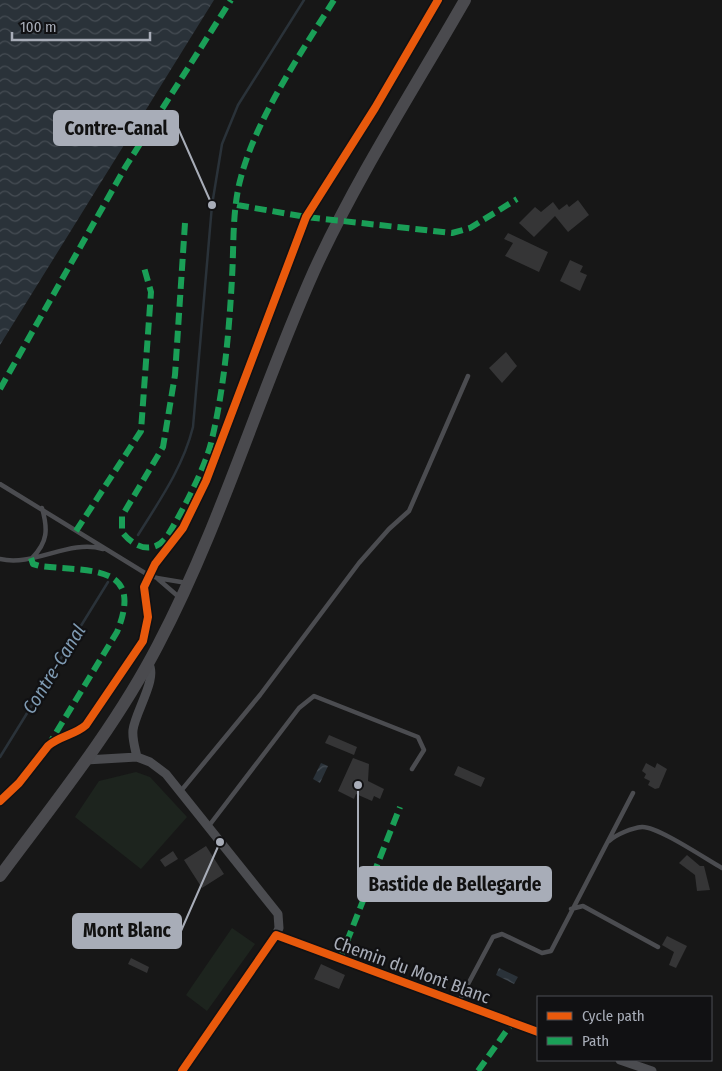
<svg xmlns="http://www.w3.org/2000/svg" width="722" height="1071" font-family="'Fira Sans Condensed',sans-serif">
	<defs>
		<pattern id="water-waves" width="16" height="10" patternUnits="userSpaceOnUse" patternTransform="scale(1.25)"><rect width="16" height="10" fill="#2a3239"/><path d="M0 5q4-4 8 0t8 0" fill="none" stroke="#464d54"/></pattern>
	</defs>
	<rect width="100%" height="100%" fill="#171717"/>
	<!-- grass -->
	<path fill="#1d241e" d="M136 772 150 777 187 817 141 869 75 817 99 781Z
		M232 928 255 944 207 1011 186 995Z"/>
	<!-- water -->
	<path fill="url(#water-waves)" d="M0 0H214L0 345Z
		M321 763 328 766 320 783 313 779Z
		M499 968 518 977 514 984 496 975Z"/>
	<g fill="none" stroke-linecap="round" stroke-linejoin="round">
		<!-- stream -->
		<path stroke="#2a3239" stroke-width="2.5" d="M138 535C160 500 183 467 193 427L212 205 222 144 238 105 304 0
			M0 757 108 582"/>
	</g>
	<!-- building -->
	<path fill="#353536" d="M578 200 589 215 568 232 555 216 534 237 519 223 535 207 541 212 553 202 559 210 567 204 569 207Z
		M508 233 548 252 539 272 505 256 513 243 504 239Z
		M570 260 583 266 580 272 587 275 580 291 560 281Z
		M506 352 517 366 502 383 489 368Z
		M329 735 357 747 354 755 325 743Z
		M353 758 369 764 368 781 384 789 380 799 374 796 372 801 356 794 354 799 338 791Z
		M646 763 655 768 657 763 667 769 659 788 655 789 648 785 650 781 644 778 646 774 642 771Z
		M458 766 485 778 481 787 454 775Z
		M206 846 224 874 202 888 184 860Z
		M173 851 178 859 165 867 160 860Z
		M687 855 700 866H704L710 890 697 891 695 875 679 863Z
		M667 936 687 946 676 968 669 965 674 952 662 945Z
		M131 958 149 967 147 973 128 964Z
		M321 964 345 975 339 989 314 979Z"/>
	<g fill="none" stroke-linecap="round" stroke-linejoin="round">
		<!-- lane -->
		<path stroke="#4b4c50" stroke-width="4.5" d="M0 484 145 573 157 578 187 583
			M32 558C48 542 48 529 42 508
			M0 559C34 567 69 539 103 549
			M158 579 180 598
			M180 792 260 695 359 563 389 529 409 511 468 376
			M208 827 299 708 314 696 418 737 424 750 412 769
			M609 841C617 834 632 828 642 827 657 826 706 859 722 868
			M571 909 583 906 658 947
			M458 1003 493 937 502 934 542 953 551 951 633 793"/>
		<!-- street -->
		<path stroke="#4b4c50" stroke-width="9" d="M137 757C135 748 132 739 133 730 135 712 159 677 148 663
			M86 760 137 757 150 762 166 774 278 914 279 928 276 935 182 1071
			M276 935 538 1032
			M620 1060 652 1071"/>
		<!-- secondary -->
		<path stroke="#4a4a4e" stroke-width="12" d="M0 876C55 802 115 728 158 645 221 525 259 394 314 271 357 177 414 89 465 0"/>
		<!-- quiet -->
		<path stroke="#1a9f57" stroke-width="6" stroke-dasharray="12 6" stroke-linecap="butt" d="M237 205 306 217 452 233 470 228 517 199
			M185 223 175 375 163 447 122 516V532C135 549 155 555 168 535 182 512 205 468 211 443 224 390 229 333 232 278 234 245 232 209 241 177 257 117 301 53 334 0
			M0 389 126 166 231 0
			M76 531 141 431 151 292 143 264
			M31 558 33 564 40 566C89 572 145 563 117 632L51 741
			M340 959 400 807
			M478 1071 512 1023"/>
		<!-- cycleway casing -->
		<g stroke="#111113" stroke-width="11">
			<path id="cycleway" d="M0 801 19 783 48 746C59 736 75 735 86 725L143 641 148 617 144 587 155 564 183 528 206 481 306 217 375 108 438 0
				M182 1071 276 935 538 1032"/>
		</g>
		<!-- cycleway -->
		<use href="#cycleway" stroke="#e8590c" stroke-width="8"/>
	</g>
	<g text-anchor="middle" dominant-baseline="central" stroke-width="4.5" stroke-linejoin="round" paint-order="stroke">
		<!-- street labels -->
		<g font-size="18" fill="#a8adb8" stroke="#111113">
			<text transform="translate(412 970) rotate(20)">Chemin du Mont Blanc</text>
		</g>
		<!-- water labels -->
		<g font-size="19" font-style="italic" fill="#7f9bb3" stroke="#111113">
			<text transform="translate(54 669) rotate(-58)">Contre-Canal</text>
		</g>
	</g>
	<!-- callouts -->
	<path fill="none" stroke="#a8adb8" stroke-width="2" d="M212 205L178 128M358 785L358 884M220 842L181 931"/>
	<g fill="#a8adb8" stroke="#111113" stroke-width="2">
		<circle cx="212" cy="205" r="5"/>
		<circle cx="358" cy="785" r="5"/>
		<circle cx="220" cy="842" r="5"/>
	</g>
	<g fill="#a8adb8" stroke="#a8adb8" stroke-width="2">
		<rect x="54" y="111" width="124" height="34" rx="5"/>
		<rect x="358" y="867" width="193" height="34" rx="5"/>
		<rect x="73" y="914" width="108" height="34" rx="5"/>
	</g>
	<g font-size="19" text-anchor="middle" font-weight="bold" fill="#111">
		<text x="116" y="135">Contre-Canal</text>
		<text x="455" y="891">Bastide de Bellegarde</text>
		<text x="127" y="937">Mont Blanc</text>
	</g>
	<!-- legend -->
	<rect x="537" y="996" width="175" height="65" fill="#111113" stroke="#4d4f55"/>
	<rect x="547" y="1012" width="25" height="8" fill="#e8590c" stroke="#4d4f55"/>
	<text x="582" y="1021" font-size="15" fill="#a8adb8">Cycle path</text>
	<rect x="547" y="1037" width="25" height="8" fill="#1a9f57" stroke="#4d4f55"/>
	<text x="582" y="1046" font-size="15" fill="#a8adb8">Path</text>
	<!-- scale -->
	<path d="M12 32v8h138v-8" fill="none" stroke="#a8adb8" stroke-width="2.5"/>
	<text x="20" y="32" font-size="15" fill="#a8adb8" stroke="#111113" stroke-width="4" paint-order="stroke">100 m</text>
</svg>
